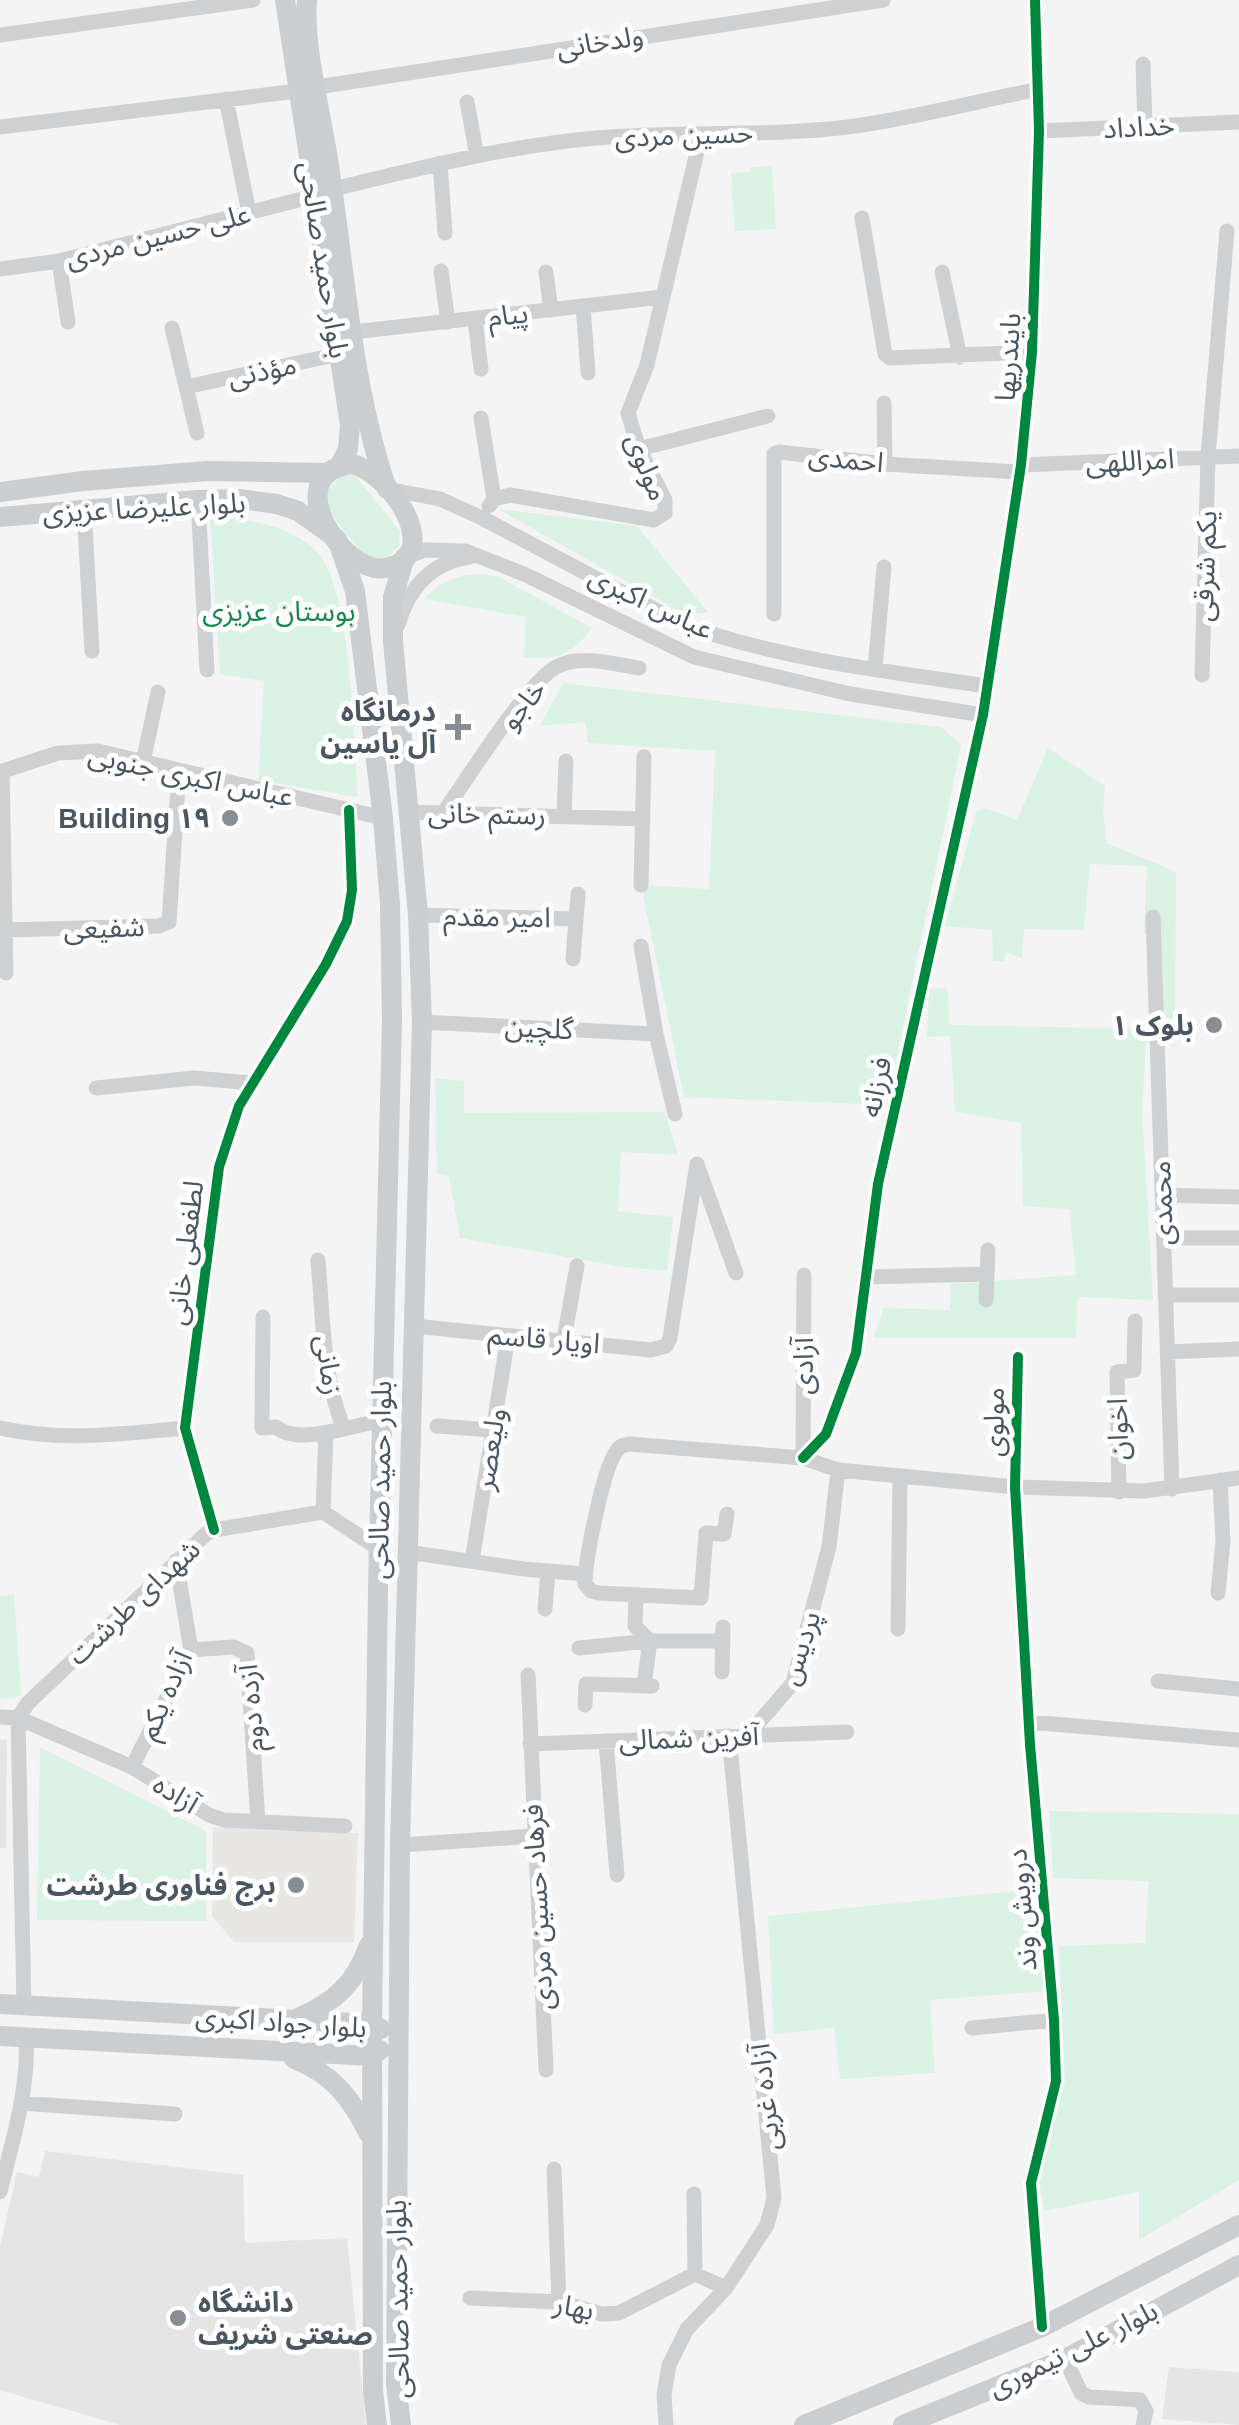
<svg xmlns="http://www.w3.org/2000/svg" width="1239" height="2425" font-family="Helvetica,'Noto Sans Arabic',sans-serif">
	<rect width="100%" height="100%" fill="#f4f4f4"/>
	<!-- commercial -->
	<path fill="#e8e7e3" d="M213 1827 358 1833 354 1942H234L212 1916Z"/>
	<!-- education -->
	<path fill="#e6e5e6" d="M7 1739 6 1848H0V1740Z
		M45 2151 243 2175 245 2243 347 2238 366 2425H120L0 2390V2246L17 2172 39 2177Z
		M1169 2367 1239 2372V2425L1162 2419Z"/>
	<!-- green -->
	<path fill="#d9f2e3" d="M772 166 776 229 735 231 731 173 750 172 751 167Z
		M341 475H355L400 531 399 546 385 560 365 557 325 506 327 492Z
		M498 509 637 526 708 612 686 615Z
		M210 516C249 520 290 524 318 553 351 588 354 744 358 797L258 780 264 681 220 674Z
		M482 574 497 576 592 628C571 655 559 660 524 657L526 617 424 599C440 582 458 574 482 574Z
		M563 683 941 727 961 745 887 1105 684 1097 641 885 709 889 715 751 588 743 585 722 540 726Z
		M1048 748 1105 786 1103 810 1107 843 1176 872 1175 1046 1146 1042 1142 1109 1153 1300 1078 1297 1075 1338H873L884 1308 950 1310 951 1284 1076 1275 1069 1209 1023 1206 1021 1123 955 1112 950 1036 927 1037 929 988 947 989 950 1025 1150 1029 1159 935 1144 934 1147 866 1090 864 1084 930 1024 929 1022 958 1006 952 1004 961H993L992 930 945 926 976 812 984 808 1017 820Z
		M435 1078 464 1081V1113L665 1112 678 1155 621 1152 618 1211 673 1217 667 1271 617 1266 460 1238 449 1176 437 1174Z
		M14 1594 21 1696 0 1699V1596Z
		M40 1747 206 1831V1921L37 1920Z
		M1049 1811 1239 1814V2180L1139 2240V2192L1044 2211 1039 2180 1065 2081 1059 1946 1145 1943 1149 1881 1053 1878Z
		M1036 1889 1047 1991 930 2000 935 2073 840 2079 834 2028 774 2034 768 1916Z"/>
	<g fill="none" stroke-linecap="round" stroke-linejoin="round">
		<!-- minor -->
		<path stroke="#ced0d2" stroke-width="15" d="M0 35 253 0
			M1143 64 1145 126
			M317 87 883 0
			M226 99 249 213
			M467 102 477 156
			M0 127 298 91
			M1039 131 1239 122
			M440 163 445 233
			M333 189C420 168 507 146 596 138 680 131 764 137 848 127 911 119 973 102 1035 90
			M862 218 885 354 890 358 1032 352
			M59 261 68 322
			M0 269 59 261 314 196
			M441 271 448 322
			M546 272 551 310
			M942 272 960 357
			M583 306 588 373
			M475 319 481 369
			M172 328 197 433
			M353 332 662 297
			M186 387 339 354
			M884 403 885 464
			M481 418 494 499 489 506
			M639 449 768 416
			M1021 465 1239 456
			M387 489 440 499 482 518 680 623C777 659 885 671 987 686
			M494 499 510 495 654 520 665 513V500L639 449 628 413 647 365 701 135
			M198 500 207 670
			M84 508 92 651
			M405 557 426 550 465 551 524 574 694 657 850 694 983 715
			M774 614V454L779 452 885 464 1019 472
			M398 625C408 589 431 562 470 557
			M875 669 884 567
			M1202 675 1208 457 1227 231
			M143 762 158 692
			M2 771 6 973
			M0 772 58 753 98 751 383 818
			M409 812 643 819
			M443 813C466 781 526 684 556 667 580 654 614 664 639 668
			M564 816 566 761
			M641 885 644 757
			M418 915 576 919
			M1153 917 1172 1489
			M5 930 159 926 169 922 179 770
			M641 946 656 1034 675 1114
			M573 959 578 894
			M422 1022 656 1034
			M96 1088 194 1078 252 1083
			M698 1167 736 1273
			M1162 1195 1239 1197
			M1164 1238H1239
			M318 1260C323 1317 322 1376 344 1429L382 1420
			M866 1277 987 1274
			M1165 1295H1239
			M986 1300 988 1250
			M263 1317 262 1428 276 1427C292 1441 325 1433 344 1429
			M414 1326 651 1350 666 1346 670 1338 697 1164
			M564 1339 577 1266
			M1167 1352 1239 1349
			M1018 1357 1015 1487 1030 1744 1054 2020 1056 2081 1031 2183 1042 2327
			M437 1426 493 1430
			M0 1428C67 1442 118 1434 185 1428
			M803 1458 826 1434 856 1353 878 1184 983 715 1021 465 1032 352 1039 131 1035 0
			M803 1458 804 1275
			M1119 1492 1117 1372 1134 1370 1135 1321
			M323 1512 326 1433
			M727 1514 724 1534 706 1533 701 1598 599 1593 591 1591 585 1584C585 1561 603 1469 616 1452 620 1445 622 1446 629 1444L803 1458 838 1470 1015 1487 1144 1491 1239 1478
			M214 1530 185 1428 219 1167 239 1106 326 964 347 921 352 890 349 810
			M407 1552 524 1569 585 1574
			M472 1561 508 1337
			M1218 1593 1223 1541 1220 1480
			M636 1595 635 1626 650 1641
			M545 1609 548 1571
			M898 1629 900 1476
			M579 1648 650 1641H723
			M191 1650 233 1647 247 1653 258 1822
			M722 1672 723 1627
			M528 1675 546 2070
			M1158 1681 1239 1689
			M644 1686 650 1641
			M585 1705 586 1684 652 1686
			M0 1717 18 1718 132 1767 209 1815 224 1820 345 1826
			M18 1718 28 1703 206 1534 214 1530 323 1512 379 1549
			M18 1718 24 2006
			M1029 1722 1239 1740
			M747 1736 793 1683 829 1547 838 1470
			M606 1741 617 1875
			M530 1744 847 1732
			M132 1767 191 1650 176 1561
			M400 1845 535 1836
			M972 2028 1054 2020
			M21 2103 175 2114
			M554 2169 559 2302
			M0 2192C12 2142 29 2090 26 2038
			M694 2194 695 2274
			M470 2298 559 2302 602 2314 619 2313 695 2274 726 2288
			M1065 2359 1081 2393 1089 2397 1140 2400 1146 2411 1143 2425
			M666 2425 664 2395 669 2365 687 2329 726 2288 767 2225 774 2198 729 1736"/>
		<!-- major -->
		<path stroke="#caced1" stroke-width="20" d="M285 0 350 425 348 449 340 465
			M307 0C303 44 321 113 328 159 345 268 351 384 387 489
			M351 464C387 469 448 555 386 568 343 576 277 474 351 464Z
			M0 492 83 481 207 471 327 473
			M0 517 198 500 239 499 277 504 298 511 337 539 355 591 383 818 390 904 392 1020 378 1587 372 2024 373 2391 377 2425
			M0 2004 372 2024 381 2029
			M298 2018C334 2003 356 1983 369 1945
			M0 2036 372 2056 380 2050
			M294 2059C333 2074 351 2098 369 2134
			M401 2425 396 2384 400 1845 422 1022 418 915 393 641V597L405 557
			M804 2425 1042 2327 1239 2225
			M903 2425 1065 2359 1239 2265"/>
		<!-- cycleway casing -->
		<g stroke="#fff" stroke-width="16">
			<path id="cycleway" d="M1018 1357 1015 1487 1030 1744 1054 2020 1056 2081 1031 2183 1042 2327
				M803 1458 826 1434 856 1353 878 1184 983 715 1021 465 1032 352 1039 131 1035 0
				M214 1530 185 1428 219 1167 239 1106 326 964 347 921 352 890 349 810"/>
		</g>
		<!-- cycleway -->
		<use href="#cycleway" stroke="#00873e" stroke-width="10"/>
	</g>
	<!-- markers -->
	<g fill="#868d94" stroke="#fff" stroke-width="4">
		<path d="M453 712h10v10h10v10h-10v10h-10v-10h-10v-10h10z"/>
		<circle cx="230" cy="818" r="10"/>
		<circle cx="1214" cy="1025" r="10"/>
		<circle cx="296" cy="1885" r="10"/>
		<circle cx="178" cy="2318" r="10"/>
	</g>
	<g text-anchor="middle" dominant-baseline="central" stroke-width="10" stroke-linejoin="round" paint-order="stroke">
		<!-- street labels -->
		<g font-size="28" fill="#4a5661" stroke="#fff">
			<text transform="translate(600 42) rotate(-9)">ولدخانی</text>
			<text transform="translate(1139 127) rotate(-3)">خداداد</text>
			<text transform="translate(684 135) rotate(-2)">حسین مردی</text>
			<text transform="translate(158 236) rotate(-14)">علی حسین مردی</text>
			<text transform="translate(324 260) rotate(81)">بلوار حمید صالحی</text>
			<text transform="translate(508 315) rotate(-7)">پیام</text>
			<text transform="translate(1008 357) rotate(-86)">بایندریها</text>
			<text transform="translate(262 371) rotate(-12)">مؤذنی</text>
			<text transform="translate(846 459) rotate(6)">احمدی</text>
			<text transform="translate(1130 461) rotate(-3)">امراللهی</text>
			<text transform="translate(647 467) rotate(68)">مولوی</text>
			<text transform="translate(144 508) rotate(-3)">بلوار علیرضا عزیزی</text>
			<text transform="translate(1205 566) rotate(-88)">یکم شرقی</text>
			<text transform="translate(651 603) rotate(25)">عباس اکبری</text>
			<text transform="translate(523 705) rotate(-51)">خاجو</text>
			<text transform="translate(191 776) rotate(12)">عباس اکبری جنوبی</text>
			<text transform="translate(487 814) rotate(1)">رستم خانی</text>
			<text transform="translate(497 917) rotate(1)">امیر مقدم</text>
			<text transform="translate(104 928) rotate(-2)">شفیعی</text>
			<text transform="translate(539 1028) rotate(3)">گلچین</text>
			<text transform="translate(876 1087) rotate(-78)">فرزانه</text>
			<text transform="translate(1162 1203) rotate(-92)">محمدی</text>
			<text transform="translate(185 1253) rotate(-83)">لطفعلی خانی</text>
			<text transform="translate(544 1339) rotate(5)">اویار قاسم</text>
			<text transform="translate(329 1365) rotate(82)">زمانی</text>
			<text transform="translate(803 1366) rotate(-90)">آزادی</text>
			<text transform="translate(994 1422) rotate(-89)">مولوی</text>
			<text transform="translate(1118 1429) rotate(-91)">اخوان</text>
			<text transform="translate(490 1449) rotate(-81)">ولیعصر</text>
			<text transform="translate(380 1480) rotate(-89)">بلوار حمید صالحی</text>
			<text transform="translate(134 1602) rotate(-43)">شهدای طرشت</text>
			<text transform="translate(800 1648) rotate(-72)">پردیس</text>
			<text transform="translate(165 1695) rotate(-66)">آزاده یکم</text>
			<text transform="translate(251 1708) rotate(-95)">آزده دوم</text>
			<text transform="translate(689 1738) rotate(-2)">آفرین شمالی</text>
			<text transform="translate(176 1794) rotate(32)">آزاده</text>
			<text transform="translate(538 1907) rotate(-93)">فرهاد حسین مردی</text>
			<text transform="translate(1022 1910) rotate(-95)">درویش‌ وند</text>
			<text transform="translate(281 2022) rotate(4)">بلوار جواد اکبری</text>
			<text transform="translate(765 2097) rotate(-96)">آزاده غربی</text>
			<text transform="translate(398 2299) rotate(-91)">بلوار حمید صالحی</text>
			<text transform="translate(574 2307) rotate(11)">بهار</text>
			<text transform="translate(1073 2349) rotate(-26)">بلوار علی تیموری</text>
		</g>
		<!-- park labels -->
		<g font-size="28" fill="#17864f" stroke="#fff">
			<text x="279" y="611">بوستان عزیزی</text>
		</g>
		<!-- poi labels -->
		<g font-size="28" font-weight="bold" fill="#4a5661" stroke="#fff" text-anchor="end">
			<text x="436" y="711">درمانگاه<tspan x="436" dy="32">آل یاسین</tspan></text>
			<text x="210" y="818">Building ۱۹</text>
			<text x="1194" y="1025">بلوک ۱</text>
			<text x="276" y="1885">برج فناوری طرشت</text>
			<text x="198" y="2302" text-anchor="start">دانشگاه<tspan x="198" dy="32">صنعتی شریف</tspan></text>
		</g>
	</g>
</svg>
